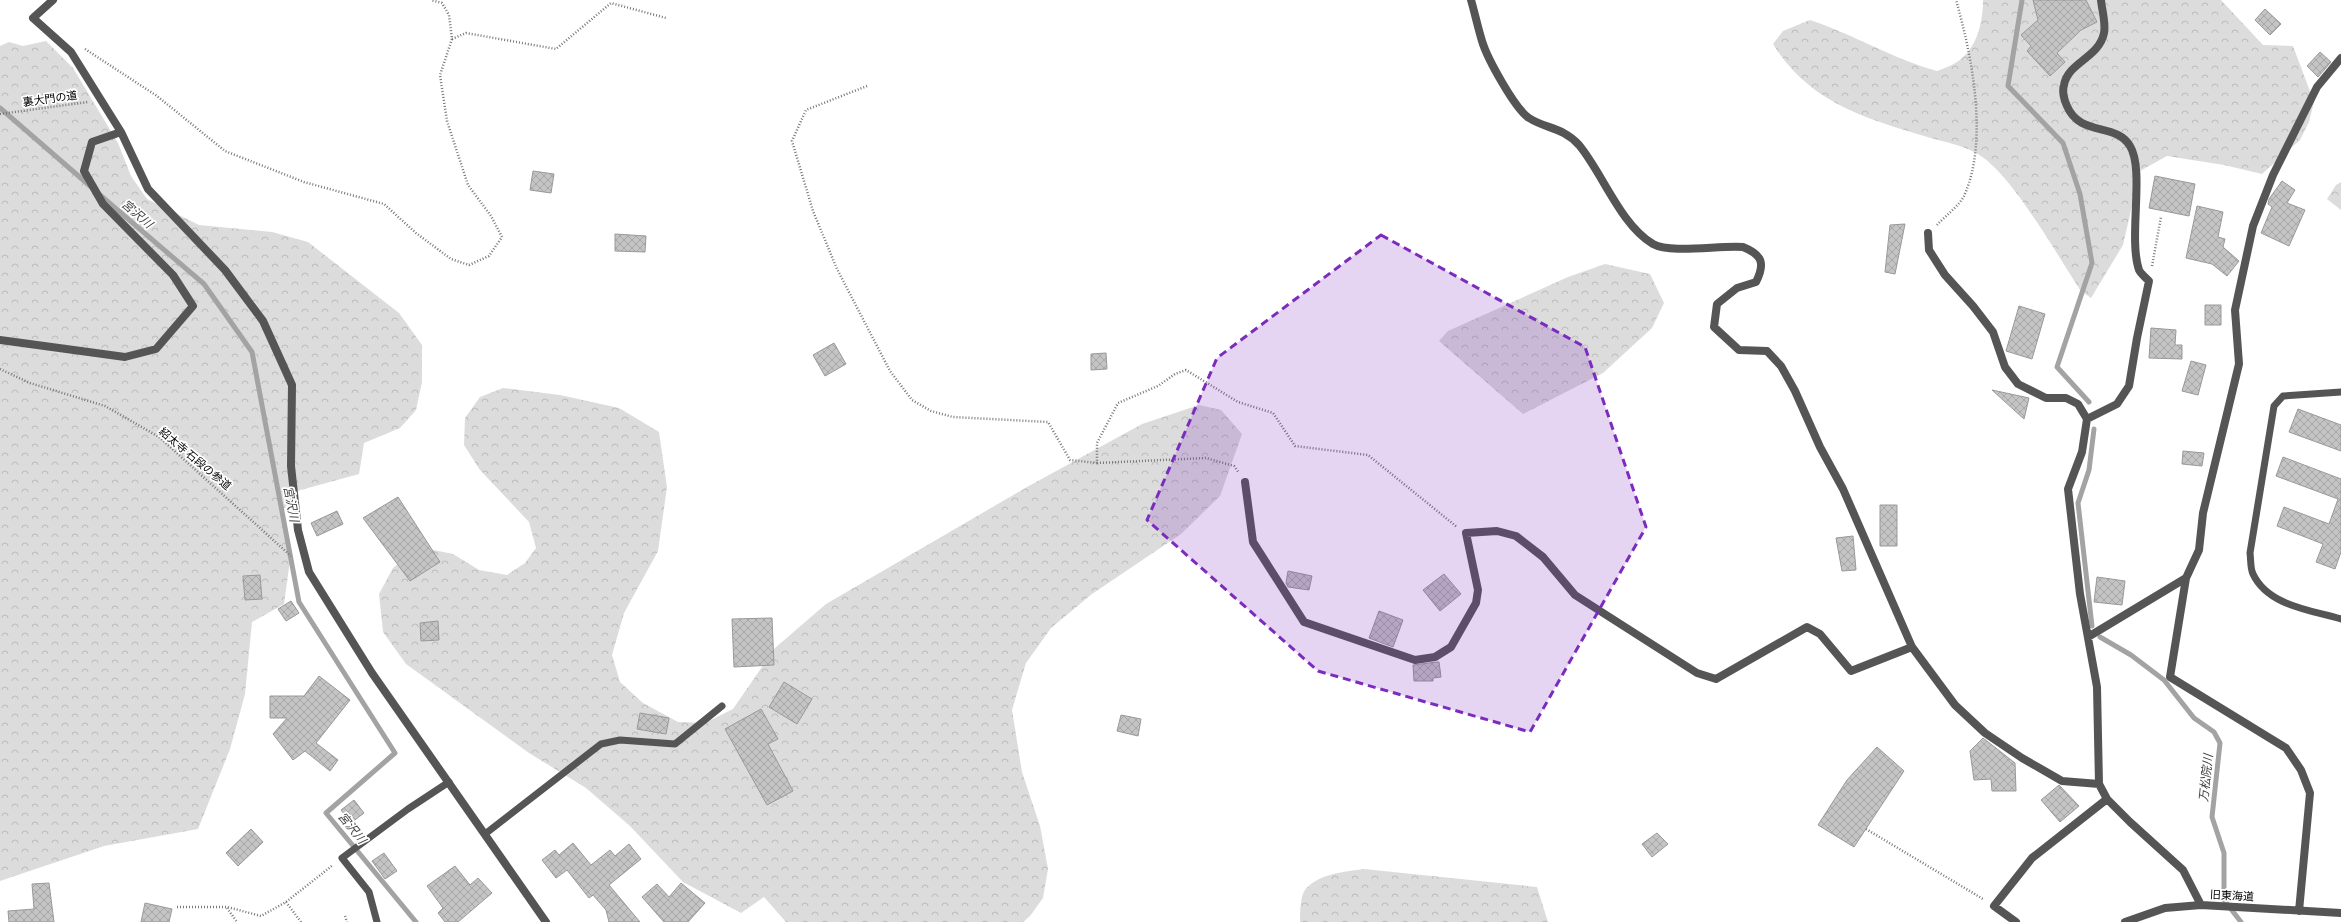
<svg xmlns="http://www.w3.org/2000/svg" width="2341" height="922" font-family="'Alegreya Sans','Noto Sans JP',sans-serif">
	<defs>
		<pattern id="forest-crowns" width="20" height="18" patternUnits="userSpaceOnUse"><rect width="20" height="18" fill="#dcdcdc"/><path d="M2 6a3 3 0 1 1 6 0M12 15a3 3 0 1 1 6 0" fill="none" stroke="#bbb"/></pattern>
		<pattern id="building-cross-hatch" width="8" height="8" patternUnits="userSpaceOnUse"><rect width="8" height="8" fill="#c4c4c4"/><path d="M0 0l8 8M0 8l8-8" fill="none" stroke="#a7a7a7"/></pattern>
	</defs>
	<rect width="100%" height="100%" fill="#fff"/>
	<!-- forest -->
	<path fill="url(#forest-crowns)" d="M1983 0H2221L2263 45 2293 46 2314 102 2309 122 2300 140 2262 174 2224 165 2167 156 2140 171 2123 245 2091 298 2081 291C2058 257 2009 168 1974 152 1961 145 1945 142 1931 138 1868 119 1810 104 1773 44L1783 31 1810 20C1853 34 1893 59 1937 71 1944 68 1951 66 1957 62 1977 49 1983 22 1983 0Z
		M46 41 73 68 118 143 131 176 147 199 199 225 272 232 308 242 399 313 422 345V382L416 410 400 428 364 443 359 474 297 491 281 513 291 553 284 604 252 622 245 694 230 749 198 829 104 846 0 881V46L9 42 23 46Z
		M2341 182V210L2327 199 2336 185Z
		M1605 264 1650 274 1664 303 1652 328 1603 373 1523 414 1439 341 1448 331 1568 277Z
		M503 388 560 395 619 408 659 432 667 487 658 551 624 613 612 655 620 682 643 703 678 722 705 723 733 709 775 648 826 604 1027 487 1142 424 1199 405 1221 410 1242 434 1220 496 1181 534 1092 594 1051 628 1026 663 1012 710 1022 772 1040 826 1048 869 1043 898 1030 916 1023 922H786L764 897 741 913 683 882 630 826 586 788 529 753 406 664 383 632 379 594 393 568 419 547 453 554 479 570 507 575 525 563 536 548 529 522 480 470 464 445 465 418 480 397Z
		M1364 869 1537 887 1548 922H1300C1300 914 1300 905 1302 897 1307 875 1347 871 1364 869Z"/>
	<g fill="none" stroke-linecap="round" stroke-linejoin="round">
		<!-- stream -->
		<path stroke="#a3a3a3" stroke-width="5" d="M2022 0 2008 86 2063 143 2080 194 2092 263 2057 367 2089 402
			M0 108 90 186
			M100 195 204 284 252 352 299 602 395 753 326 813 416 922
			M2092 626 2078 503 2089 470 2094 429
			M2100 637 2131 655 2164 680 2194 718 2214 732 2220 743 2212 817 2224 853V900L2241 922"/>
	</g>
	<!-- building -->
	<path fill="url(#building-cross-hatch)" stroke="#999" d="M2033 0H2086L2097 22 2081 30 2057 53 2065 62 2050 76 2027 51 2031 46 2021 35 2038 20Z
		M2265 9 2281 24 2270 35 2255 20Z
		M2320 52 2331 62 2318 77 2307 66Z
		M533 171 554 174 551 193 530 190Z
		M2155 176 2195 184 2189 216 2149 208Z
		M2282 181 2295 190 2287 203 2305 210 2289 246 2261 233 2272 207 2268 204 2269 199Z
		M2197 206 2223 212 2218 237 2225 239 2223 247 2239 261 2227 276 2212 264 2186 258Z
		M1905 224 1895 274 1885 272 1890 225Z
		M615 234 646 236 645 252 615 251Z
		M2205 305H2221V325H2205Z
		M2019 306 2045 314 2032 359 2006 351Z
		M2151 328 2176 330 2175 345H2182V359L2149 358Z
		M834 343 846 364 825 376 813 355Z
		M1106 353 1107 369 1091 370V354Z
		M2191 361 2206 365 2198 395 2182 391Z
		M1992 390 2029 398 2024 419Z
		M2298 409 2341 425V451L2289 432Z
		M2183 451 2204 453 2202 466 2182 464Z
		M2283 457 2341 479V552L2335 569 2316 562 2323 544 2277 526 2284 507 2329 524 2338 499 2276 476Z
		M398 497 440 562 410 581 363 518Z
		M1880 505H1897V546H1880Z
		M337 511 343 524 317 536 311 523Z
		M1853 536 1856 570 1842 571 1836 538Z
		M1288 571 1312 576 1309 590 1288 587 1286 583Z
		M1444 574 1461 594 1440 611 1423 590Z
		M260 575 262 599 245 600 243 576Z
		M2097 577 2125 581 2122 605 2094 602Z
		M291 601 299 613 286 621 278 609Z
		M1379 611 1403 620 1393 647 1369 638Z
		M772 618 774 665 734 667 732 619Z
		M438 621 439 640 421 641 420 623Z
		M1437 662H1439L1441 677 1433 678V681H1414L1413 665Z
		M319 676 350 700 316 743 338 760 330 771 305 751 293 760 273 734 287 718H270V696H304Z
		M784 682 812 699 797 724 769 707Z
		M761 709 778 739 768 744 793 791 767 805 725 729Z
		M640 713 669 718 666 734 637 729Z
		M1121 715 1141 719 1138 736 1117 731Z
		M1983 738 2015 763 2016 791H1992L1991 779 1974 780 1970 751Z
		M1877 747 1904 771 1854 847 1818 825 1847 780Z
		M2059 785 2079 806 2060 822 2041 800Z
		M354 800 364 813 351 823 341 810Z
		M251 829 263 842 238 866 226 853Z
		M1657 833 1668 844 1652 857 1642 844Z
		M573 843 591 865 610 850 615 856 629 844 641 859 609 885 640 922H609L606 910 593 895 589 898 567 870 556 878 542 860 555 850 559 855Z
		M384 853 397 871 385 879 372 861Z
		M455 866 470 885 478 878 492 893 458 922H445L438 913 443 908 427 886Z
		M49 883 54 922H9L8 911 34 909 32 884Z
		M681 883 705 903 688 922H664L642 897 657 884 669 897Z
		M145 903 172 909 169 922H141Z"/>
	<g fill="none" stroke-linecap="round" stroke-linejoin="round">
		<!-- path -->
		<path stroke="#777" stroke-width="2.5" stroke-dasharray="1 2" stroke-linecap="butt" d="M452 39 466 33 556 49 611 3 666 18
			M85 49 157 96 225 151 304 182 384 204 416 233 451 259 469 265 489 256 502 237 491 216 468 185 447 121 440 75 452 39 449 15 442 3 431 0
			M867 86 806 110 792 141 813 211 837 269 890 371 912 400 931 411 953 417 1048 422 1070 460 1097 463V443L1118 403 1158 386 1175 374 1186 370 1238 402 1273 413 1295 446 1368 455 1457 527
			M0 114 88 102
			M1937 225C1945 216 1959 206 1964 196 1989 141 1972 56 1956 0
			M2152 266 2161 217
			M0 369 30 383 105 406 159 437 291 556
			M1097 463 1206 458 1234 466 1239 473
			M1866 829 1983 899
			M286 902 301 922
			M177 907H227L261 916 286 902 333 865
			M227 908 237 922
			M345 916 347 922"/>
		<!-- service -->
		<path stroke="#555" stroke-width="7" d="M2341 392 2283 396 2274 406 2250 553C2251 559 2250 568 2253 574 2268 606 2311 610 2341 619
			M485 834 601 744 620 740 675 744 722 706
			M377 922 369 892 342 858 408 809 449 782"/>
		<!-- minor -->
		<path stroke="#555" stroke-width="8" d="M53 0 33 18 71 52 121 132 148 189 225 270 263 321 292 385 291 466 298 530 309 572 372 673 546 922
			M1471 0C1475 14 1478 28 1482 41 1487 58 1515 109 1529 118 1546 129 1563 127 1579 145 1603 174 1620 224 1653 244 1671 254 1720 245 1743 247 1763 255 1765 264 1756 282L1737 288 1717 304 1714 327 1739 350 1767 351 1781 366 1795 391 1820 447 1843 489 1912 647 1955 705 1985 733 2022 758 2062 781 2099 784
			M1928 233 1929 250 1945 275 1973 306 1993 332 2005 367 2018 384 2046 398H2066L2078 404 2087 419 2082 452 2068 489 2080 594 2097 687 2099 784 2107 799 2130 822 2183 870 2201 905
			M0 340 125 357 156 349 193 306 173 275 103 204 84 171 92 142 121 132
			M2087 419 2117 404 2129 386 2137 338 2149 281C2146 278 2141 274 2139 270 2128 238 2145 170 2130 146 2116 122 2080 137 2067 106 2064 100 2062 91 2064 85 2068 62 2099 58 2104 33 2106 24 2102 10 2101 0
			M1245 482 1253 542 1304 622 1415 660 1435 657 1451 647 1476 603 1478 590 1466 533 1497 531 1516 536 1543 557 1575 595 1697 673 1716 679 1807 627 1820 634 1851 671 1912 647
			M2186 578 2170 677 2286 748 2301 770 2310 793 2299 911
			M2088 637 2186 578 2199 550 2203 513 2239 364 2235 310 2253 226 2273 175 2317 87 2341 58
			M2016 922 1994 906 2032 858 2107 799
			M2125 922 2165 908 2201 905 2341 913"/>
	</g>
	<!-- marked area -->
	<path fill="#7b2cbf" fill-opacity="0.2" stroke="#7b2cbf" stroke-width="3" stroke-dasharray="8 5" stroke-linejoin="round" d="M1381 235 1585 347 1646 527 1530 732 1318 671 1147 520 1217 358Z"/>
	<g text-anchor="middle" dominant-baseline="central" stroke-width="3.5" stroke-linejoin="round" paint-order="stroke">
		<!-- street labels -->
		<g font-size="11" fill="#000" stroke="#fff">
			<text transform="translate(50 99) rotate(-8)">裏大門の道</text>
			<text transform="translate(195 459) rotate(40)">紹太寺 石段の参道</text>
			<text transform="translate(2232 896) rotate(3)">旧東海道</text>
		</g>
		<!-- water labels -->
		<g font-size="12" font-style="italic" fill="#444" stroke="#fff">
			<text transform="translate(137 214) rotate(41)">宮沢川</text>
			<text transform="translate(291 504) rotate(79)">宮沢川</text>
			<text transform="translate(2206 778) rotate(-84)">万松院川</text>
			<text transform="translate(352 828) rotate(51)">宮沢川</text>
		</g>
	</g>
</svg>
